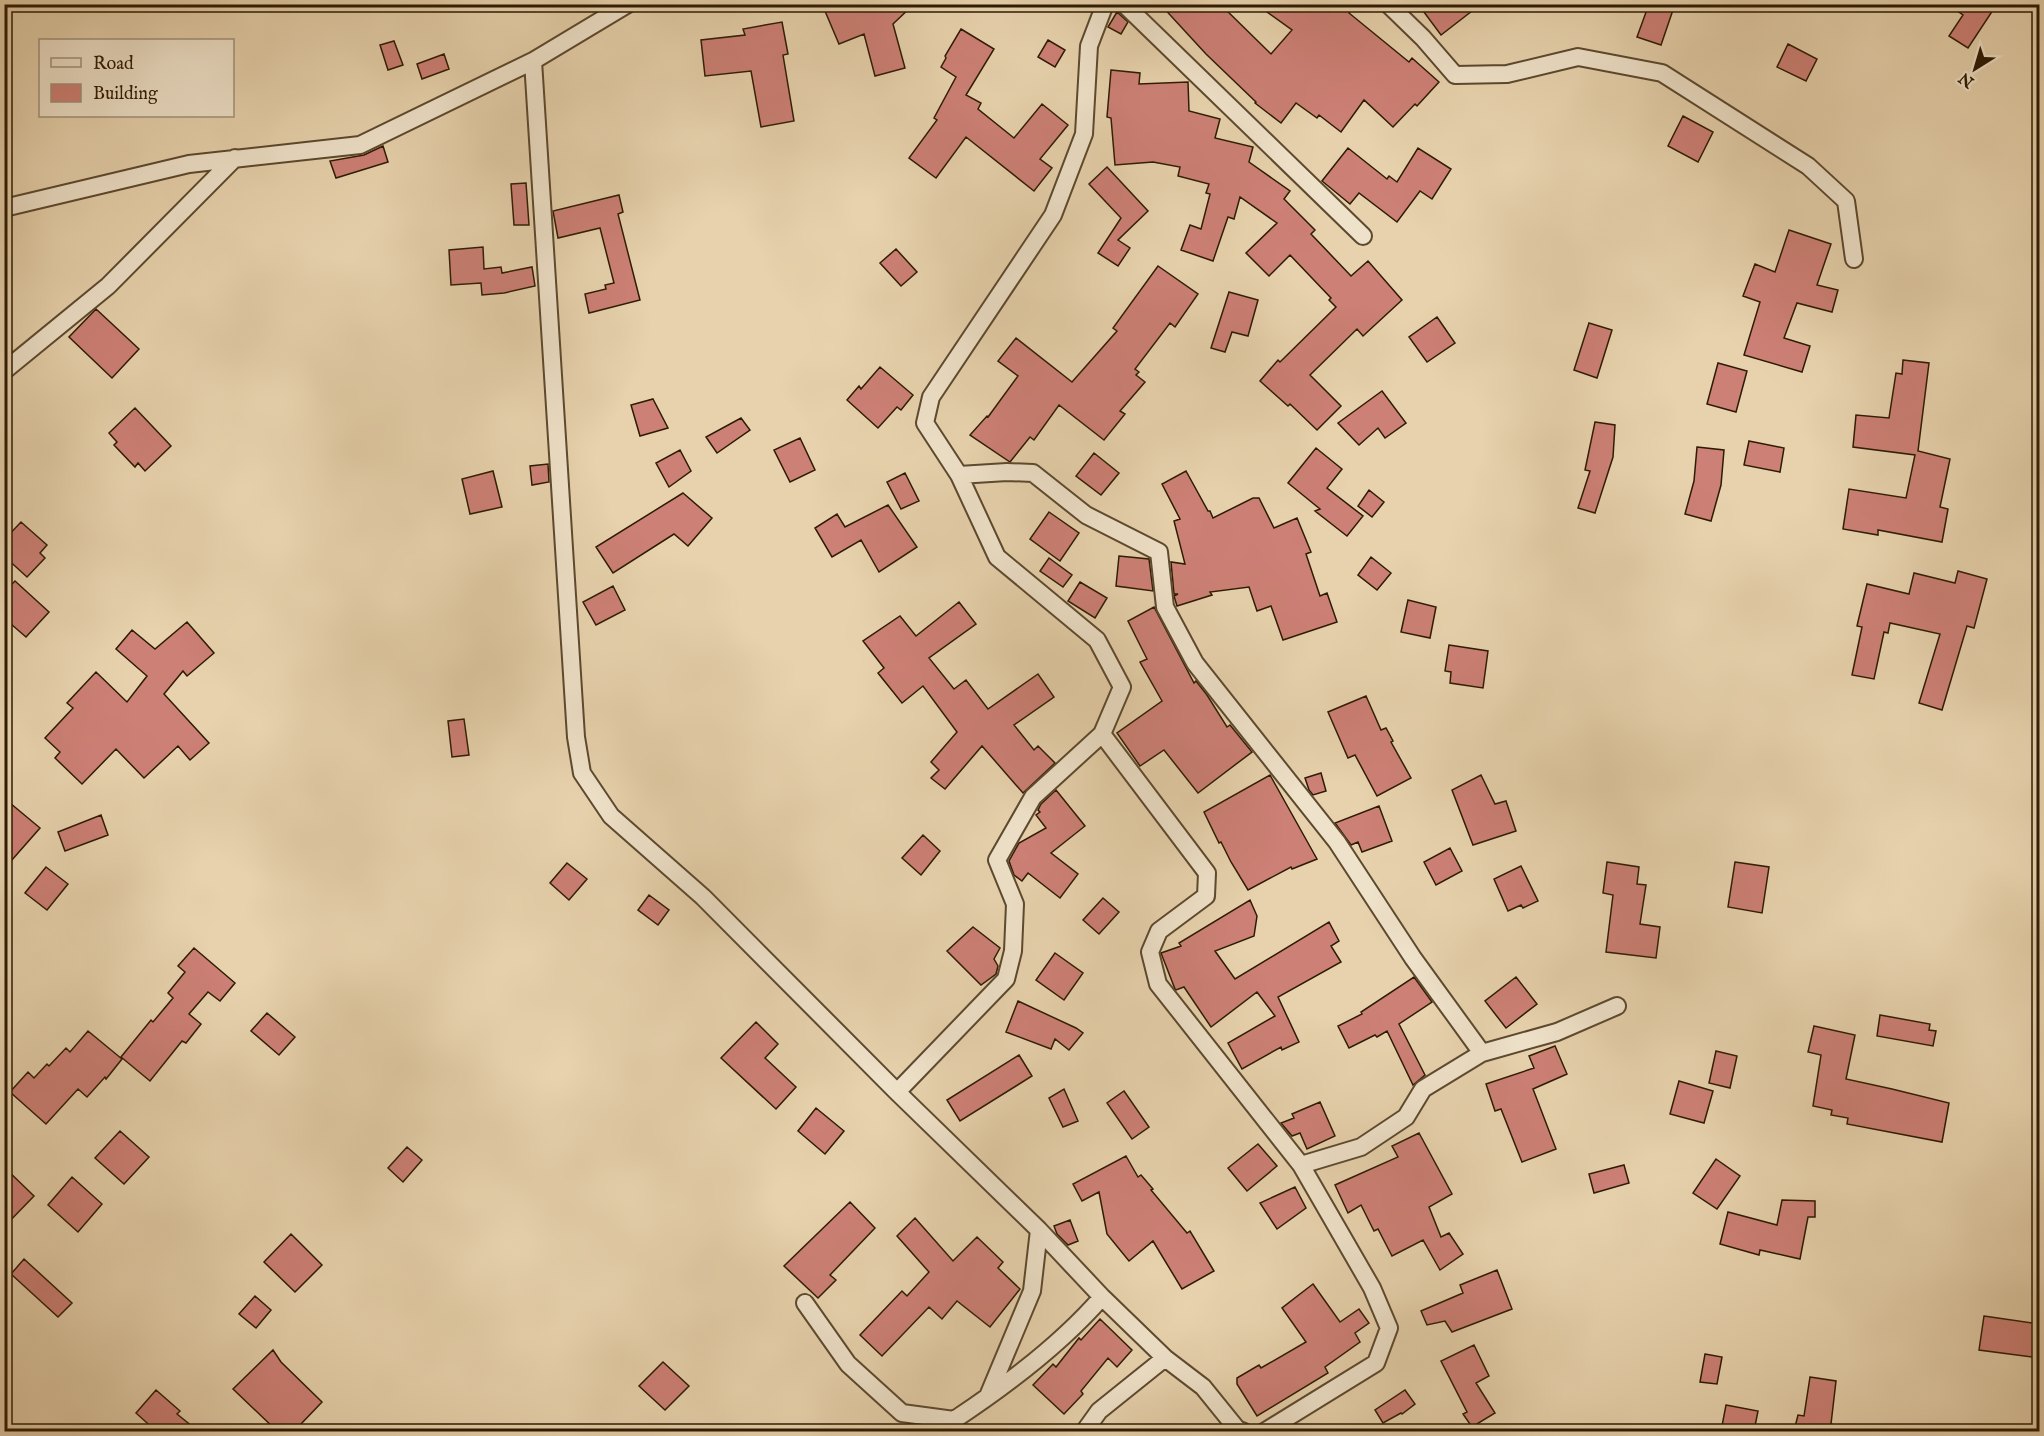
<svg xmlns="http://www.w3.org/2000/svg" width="2044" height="1436" font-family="'IM FELL English',serif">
	<rect width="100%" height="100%" fill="#e7d2ad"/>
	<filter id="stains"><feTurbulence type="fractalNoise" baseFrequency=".00333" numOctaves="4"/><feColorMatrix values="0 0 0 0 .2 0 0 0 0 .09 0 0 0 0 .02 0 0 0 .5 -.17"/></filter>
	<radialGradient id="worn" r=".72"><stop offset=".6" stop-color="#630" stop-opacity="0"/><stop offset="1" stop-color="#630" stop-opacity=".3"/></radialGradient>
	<!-- building -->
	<path fill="#cd8076" stroke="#2d1b03" stroke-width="1.5" d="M822 4H914L893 24 905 68 875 76 864 34 839 44Z
		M1160 4H1220L1271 54 1292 30 1256 4H1357L1349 13 1409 62 1412 58 1439 82 1417 106 1415 104 1393 127 1364 100 1341 132 1319 115 1317 118 1296 103 1281 123 1255 103 1256 102 1206 54Z
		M1418 4H1481L1441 35Z
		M1649 4H1675L1661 45 1637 37Z
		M1947 4H1997L1968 48 1949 36 1963 15Z
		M1117 12 1128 22 1121 34 1108 27Z
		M782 22 788 54 783 55 794 121 761 127 751 71 705 76 701 40 745 35 743 29Z
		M961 29 994 49 966 95 981 103 978 109 1014 138 1042 104 1068 125 1040 159 1052 168 1034 191 966 137 936 178 909 158 937 120 934 118 956 77 941 67 946 58 945 56Z
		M1048 40 1065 50 1055 67 1038 57Z
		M394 41 403 65 388 70 380 45Z
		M1788 44 1817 59 1806 81 1777 67Z
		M444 54 449 69 422 79 417 64Z
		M1111 70 1140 73 1139 84 1188 82 1189 111 1220 119 1215 138 1253 147 1249 162 1290 191 1284 199 1315 230 1311 234 1351 276 1368 261 1402 300 1363 336 1357 329 1310 375 1341 406 1317 430 1290 404 1288 406 1260 381 1278 360 1280 362 1336 307 1329 300 1331 298 1290 255 1269 276 1246 253 1277 223 1240 197 1234 219 1228 217 1213 261 1181 250 1190 225 1201 229 1210 194 1206 193 1209 184 1178 176 1180 167 1153 162 1115 165 1111 118 1107 117Z
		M1683 116 1713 132 1698 162 1668 146Z
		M383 146 388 162 336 178 330 161 364 155Z
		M1348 148 1387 179 1389 176 1397 182 1418 148 1451 169 1432 199 1420 191 1397 222 1359 193 1350 204 1322 181Z
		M1107 167 1148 211 1118 240 1130 248 1118 266 1098 253 1121 218 1089 184Z
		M526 183 529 225H514L511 184Z
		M619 195 623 212 618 214 640 300 589 313 585 294 606 289 605 285 614 283 600 228 558 238 553 211Z
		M1789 230 1831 244 1817 285 1838 290 1832 312 1797 303 1784 338 1810 346 1802 372 1744 355 1760 302 1743 296 1755 264 1775 272Z
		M483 247 484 269 501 267 502 273 532 267 535 286 504 293 482 295 481 283 451 285 449 250Z
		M896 249 917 272 901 286 880 263Z
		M1158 266 1198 294 1175 327 1170 323 1135 369 1139 372 1136 375 1145 382 1120 411 1125 414 1104 440 1059 405 1034 440 1030 437 1010 462 970 435 987 416 988 417 1018 376 998 361 1016 338 1072 382 1117 331 1113 328Z
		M1229 292 1258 300 1248 336 1232 332 1225 352 1211 348Z
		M96 309 139 349 112 378 69 337Z
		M1437 317 1455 343 1427 362 1409 337Z
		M1589 323 1612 330 1597 378 1574 370Z
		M1903 360 1929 363 1918 451 1950 459 1940 507 1948 509 1942 542 1878 530V535L1843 529 1849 489 1906 498 1915 455 1853 447 1856 415 1889 418 1896 373 1902 374Z
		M1718 363 1747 371 1736 412 1707 404Z
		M880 367 913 395 901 410 897 407 878 428 847 400 859 386 861 389Z
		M1382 391 1406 423 1385 438 1378 428 1359 445 1338 423Z
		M653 399 668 428 640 436 631 405Z
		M135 408 171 446 145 471 138 463 135 467 114 445 117 442 109 433Z
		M741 418 750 430 717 453 706 437Z
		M1595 422 1615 425 1613 457 1595 513 1578 508 1590 471 1585 470Z
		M800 438 815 470 790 482 774 450Z
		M1749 441 1784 448 1780 472 1744 465Z
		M1697 447 1724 450 1721 485 1711 521 1685 514 1694 481Z
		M1316 448 1342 469 1327 488 1363 516 1347 536 1315 511 1320 509 1288 483Z
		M680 450 691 471 669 487 656 463Z
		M1094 453 1119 473 1101 495 1076 476Z
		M548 464 549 482 532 485 530 466Z
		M493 471 502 507 470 514 462 479Z
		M1186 471 1208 511H1210L1213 518 1253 498H1259L1274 528 1297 518 1311 552 1306 554 1320 596 1327 593 1337 622 1283 640 1271 606 1257 611 1249 587 1210 592 1212 595 1177 606 1174 596 1178 594H1174L1171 562 1185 564 1174 521 1180 519 1162 484Z
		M905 473 919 501 901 509 887 482Z
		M1369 490 1384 502 1372 517 1358 506Z
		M683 493 712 518 688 546 674 534 613 573 596 547Z
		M888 505 917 547 879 572 861 540 832 557 815 528 837 514 845 527Z
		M1049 512 1079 533 1060 561 1030 539Z
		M21 522 47 545 40 553 45 558 27 577 4 556V540Z
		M1119 556 1149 559 1153 591 1116 586Z
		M1371 557 1391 573 1377 590 1358 575Z
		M1049 558 1072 575 1063 587 1040 571Z
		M1958 571 1987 579 1974 628 1967 626 1942 710 1919 703 1940 634 1890 623 1888 633 1884 632 1874 679 1852 675 1862 627 1857 626 1867 584 1909 594 1914 573 1955 583Z
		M15 581 49 612 26 637 4 618V592Z
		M1080 582 1107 598 1095 618 1068 601Z
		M613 586 625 610 596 625 583 602Z
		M1408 600 1436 607 1430 638 1401 632Z
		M959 602 976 624 929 658 954 689 966 680 988 709 1038 674 1054 697 1014 725 1034 750 1038 746 1055 763 1023 793 982 746 945 789 931 778 939 770 931 762 957 732 923 686 902 703 878 673 884 668 863 641 900 616 916 636Z
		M1154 607 1194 683 1196 681 1207 695 1227 727 1230 725 1252 752 1198 793 1164 750 1140 766 1117 733 1162 701 1140 662 1147 659 1128 621Z
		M187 622 214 653 187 676 183 671 164 694 209 743 190 760 178 746 144 778 116 749 82 784 55 758 60 752 45 738 73 708 67 703 96 672 127 702 147 676 116 649 132 630 155 649Z
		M1449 645 1488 651 1483 688 1450 683 1451 672 1445 671Z
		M1366 696 1381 730 1386 728 1393 741 1391 742 1411 778 1377 796 1355 755 1348 758 1328 712Z
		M464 719 469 755 452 757 448 721Z
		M1321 773 1326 791 1313 795 1309 790 1305 778Z
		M1270 775 1317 859 1292 869 1291 867 1248 890 1231 862 1221 842 1219 843 1204 812Z
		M1481 775 1495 804 1506 801 1516 831 1473 845 1452 790Z
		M1056 790 1085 826 1051 853 1078 874 1060 898 1028 873 1022 881 1014 875 1009 861 1019 843 1046 828 1036 815 1040 812 1038 810 1041 804Z
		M4 798 40 828 4 869Z
		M1379 806 1392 841 1362 852 1358 842 1351 845 1335 823Z
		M101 815 108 835 65 851 58 832Z
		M923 835 940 851 921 875 902 858Z
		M1450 848 1462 871 1436 885 1424 862Z
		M1607 862 1639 867 1637 884 1646 885 1640 924 1660 927 1656 958 1606 952 1613 895 1603 893Z
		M1735 862 1769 867 1762 913 1728 907Z
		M567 863 587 879 569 900 550 883Z
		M1521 866 1538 901 1523 908 1521 905 1508 911 1494 879Z
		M46 867 68 884 47 910 25 893Z
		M649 895 669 910 658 925 638 910Z
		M1103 898 1119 912 1099 934 1083 920Z
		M1250 900 1257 916 1254 936 1215 951 1235 979 1329 922 1339 941 1331 946 1341 962 1278 997 1299 1042 1282 1050 1281 1047 1242 1069 1228 1043 1275 1016 1257 992 1211 1027 1184 987 1176 990 1175 989 1161 953 1181 946 1179 943Z
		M973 927 1000 948 994 959 998 966 996 974 981 985 947 951Z
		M194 948 235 983 220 1001 208 992 189 1014 201 1024 186 1043 182 1041 150 1081 121 1057 151 1020 153 1022 173 998 168 993 185 972 178 966Z
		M1055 953 1083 973 1064 1000 1036 980Z
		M1414 977 1432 1002 1399 1024 1425 1075 1413 1085 1387 1031 1377 1037 1375 1035 1349 1048 1338 1026 1362 1014 1361 1012Z
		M1516 977 1537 1004 1506 1028 1485 1001Z
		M1018 1001 1076 1028 1083 1033 1069 1050 1055 1039 1051 1049 1006 1032Z
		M267 1013 295 1037 279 1055 251 1031Z
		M1880 1015 1930 1024 1929 1030 1936 1031 1933 1046 1877 1036Z
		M756 1022 778 1044 765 1058 796 1087 776 1109 721 1058Z
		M1814 1026 1855 1035 1846 1079 1892 1089 1949 1103 1942 1142 1847 1124 1848 1118 1831 1115 1832 1110 1813 1106 1821 1055 1808 1052Z
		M88 1031 122 1059 106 1079 105 1077 87 1097 78 1089 46 1124 10 1092 28 1072 34 1078 47 1064 49 1066 66 1048 70 1052Z
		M1555 1046 1567 1074 1533 1089 1556 1149 1522 1162 1501 1109 1495 1111 1486 1084 1534 1068 1529 1056Z
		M1716 1051 1737 1056 1730 1088 1709 1083Z
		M1019 1055 1032 1076 960 1121 947 1100Z
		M1679 1081 1713 1091 1704 1123 1670 1114Z
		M1064 1089 1078 1121 1063 1127 1049 1098Z
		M1124 1091 1149 1127 1132 1139 1107 1103Z
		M1320 1102 1335 1136 1307 1149 1300 1133 1292 1136 1281 1123 1294 1118 1292 1114Z
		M816 1108 844 1131 825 1154 798 1131Z
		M120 1131 149 1157 124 1184 95 1158Z
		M1419 1133 1452 1194 1429 1207 1441 1237 1449 1233 1463 1254 1440 1270 1423 1240 1392 1256 1378 1229 1374 1231 1361 1205 1348 1213 1335 1185 1398 1157 1392 1146Z
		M1258 1144 1277 1166 1247 1191 1228 1168Z
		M407 1147 422 1160 403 1182 388 1168Z
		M1126 1156 1138 1177 1141 1175 1153 1189 1151 1190 1187 1233 1190 1231 1214 1271 1182 1289 1153 1241 1129 1261 1107 1234 1099 1192 1082 1201 1073 1184Z
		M1716 1159 1740 1176 1717 1209 1693 1193Z
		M1624 1165 1629 1183 1594 1193 1589 1174Z
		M4 1167 34 1196 4 1227Z
		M72 1177 102 1204 78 1232 48 1205Z
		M1295 1187 1306 1208 1277 1229 1260 1203Z
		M1782 1200 1815 1201V1217H1808L1800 1259 1760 1250 1759 1255 1720 1244 1728 1212 1777 1225Z
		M850 1202 875 1228 830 1275 836 1280 818 1298 784 1266Z
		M915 1218 953 1261 977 1237 1003 1262 998 1268 1020 1289 990 1327 957 1301 942 1319 929 1307 882 1356 860 1335 902 1291 907 1296 929 1272 897 1236Z
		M1070 1220 1078 1241 1068 1245 1057 1234 1054 1226Z
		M291 1234 322 1265 295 1292 264 1262Z
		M24 1259 72 1303 58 1317 11 1274Z
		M1497 1270 1512 1309 1452 1332 1445 1321 1427 1325 1421 1311 1463 1293 1460 1285Z
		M1313 1284 1340 1322 1359 1309 1369 1323 1355 1333 1360 1342 1325 1367 1328 1373 1257 1416 1237 1384V1378L1259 1365 1261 1368 1306 1342 1282 1308Z
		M255 1296 271 1310 256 1328 239 1314Z
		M1984 1316 2040 1324V1358L1979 1350Z
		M1100 1319 1132 1350 1117 1367 1108 1358 1081 1391 1083 1394 1064 1414 1033 1385 1053 1364 1056 1367 1079 1338 1081 1340Z
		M1474 1345 1489 1376 1476 1383 1495 1413 1472 1427 1463 1414 1467 1412 1441 1361Z
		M273 1350 281 1362 322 1402 301 1424 309 1431H277L233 1389Z
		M1705 1354 1722 1357 1717 1384 1700 1382Z
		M663 1362 689 1386 665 1410 639 1386Z
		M1810 1377 1836 1381 1831 1424 1842 1427 1841 1431H1794L1798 1415 1804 1416Z
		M156 1390 180 1411 177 1414 198 1431H156L136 1413Z
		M1405 1390 1415 1404 1402 1414 1401 1413 1383 1423 1375 1410Z
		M1726 1405 1758 1411 1754 1431H1721Z"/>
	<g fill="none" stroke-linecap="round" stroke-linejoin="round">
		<!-- street casing -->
		<g stroke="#5c492e" stroke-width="20">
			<path id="street" d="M1105 4 1089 46 1084 134 1053 215 931 397 925 423 959 475 997 557 1097 640 1122 687 1102 734 1207 873 1206 896 1159 931 1150 952 1158 984 1301 1165 1372 1288 1389 1328 1376 1363 1264 1432
				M1124 4 1363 236
				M1388 4 1423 38 1455 75 1507 74 1578 57 1662 73 1808 166 1846 201 1854 259
				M533 61 576 737 582 773 611 816 703 897 897 1092 1039 1230 1102 1297 1165 1358 1203 1387 1237 1429 1244 1432
				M4 208 189 164 360 145 533 61 628 4
				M4 371 108 286 235 158
				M959 475 1007 472 1033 473 1086 515 1159 552 1165 607 1195 663 1337 842 1413 958 1482 1053
				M897 1092 1006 979 1013 951 1015 904 997 860 1033 797 1102 734
				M1301 1165 1361 1147 1406 1117 1423 1089 1482 1053 1557 1032 1617 1006
				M805 1303 848 1364 902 1413 954 1420C1004 1387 1063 1342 1102 1297
				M988 1396 1032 1291 1039 1230
				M1084 1432 1099 1411 1165 1358"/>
		</g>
		<!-- street -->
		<use href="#street" stroke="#efe2ca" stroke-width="16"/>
	</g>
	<!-- margin -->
	<rect width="2044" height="1436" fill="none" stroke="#e7d2ad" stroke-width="24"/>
	<rect x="6" y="6" width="2032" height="1424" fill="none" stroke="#2d1b03" stroke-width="3"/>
	<rect x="12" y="12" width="2020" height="1412" fill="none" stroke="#2d1b03" stroke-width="1.5"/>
	<!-- legend -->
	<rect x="39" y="39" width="195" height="78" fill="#efe2ca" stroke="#a1927a" stroke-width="1.5"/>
	<rect x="51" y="58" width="30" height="9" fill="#efe2ca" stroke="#a1927a" stroke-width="1.5"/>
	<text x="93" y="69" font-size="18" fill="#2d1b03">Road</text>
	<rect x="51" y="84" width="30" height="18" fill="#cd8076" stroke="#a1927a" stroke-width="1.5"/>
	<text x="93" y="99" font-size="18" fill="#2d1b03">Building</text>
	<!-- north arrow -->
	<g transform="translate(1975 69) rotate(217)" stroke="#efe2ca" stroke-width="4.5" paint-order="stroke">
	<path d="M0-4.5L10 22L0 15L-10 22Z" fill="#2d1b03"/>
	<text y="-9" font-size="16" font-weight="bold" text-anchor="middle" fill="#2d1b03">N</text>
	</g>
	<rect width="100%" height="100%" filter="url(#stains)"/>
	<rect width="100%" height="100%" fill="url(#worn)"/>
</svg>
